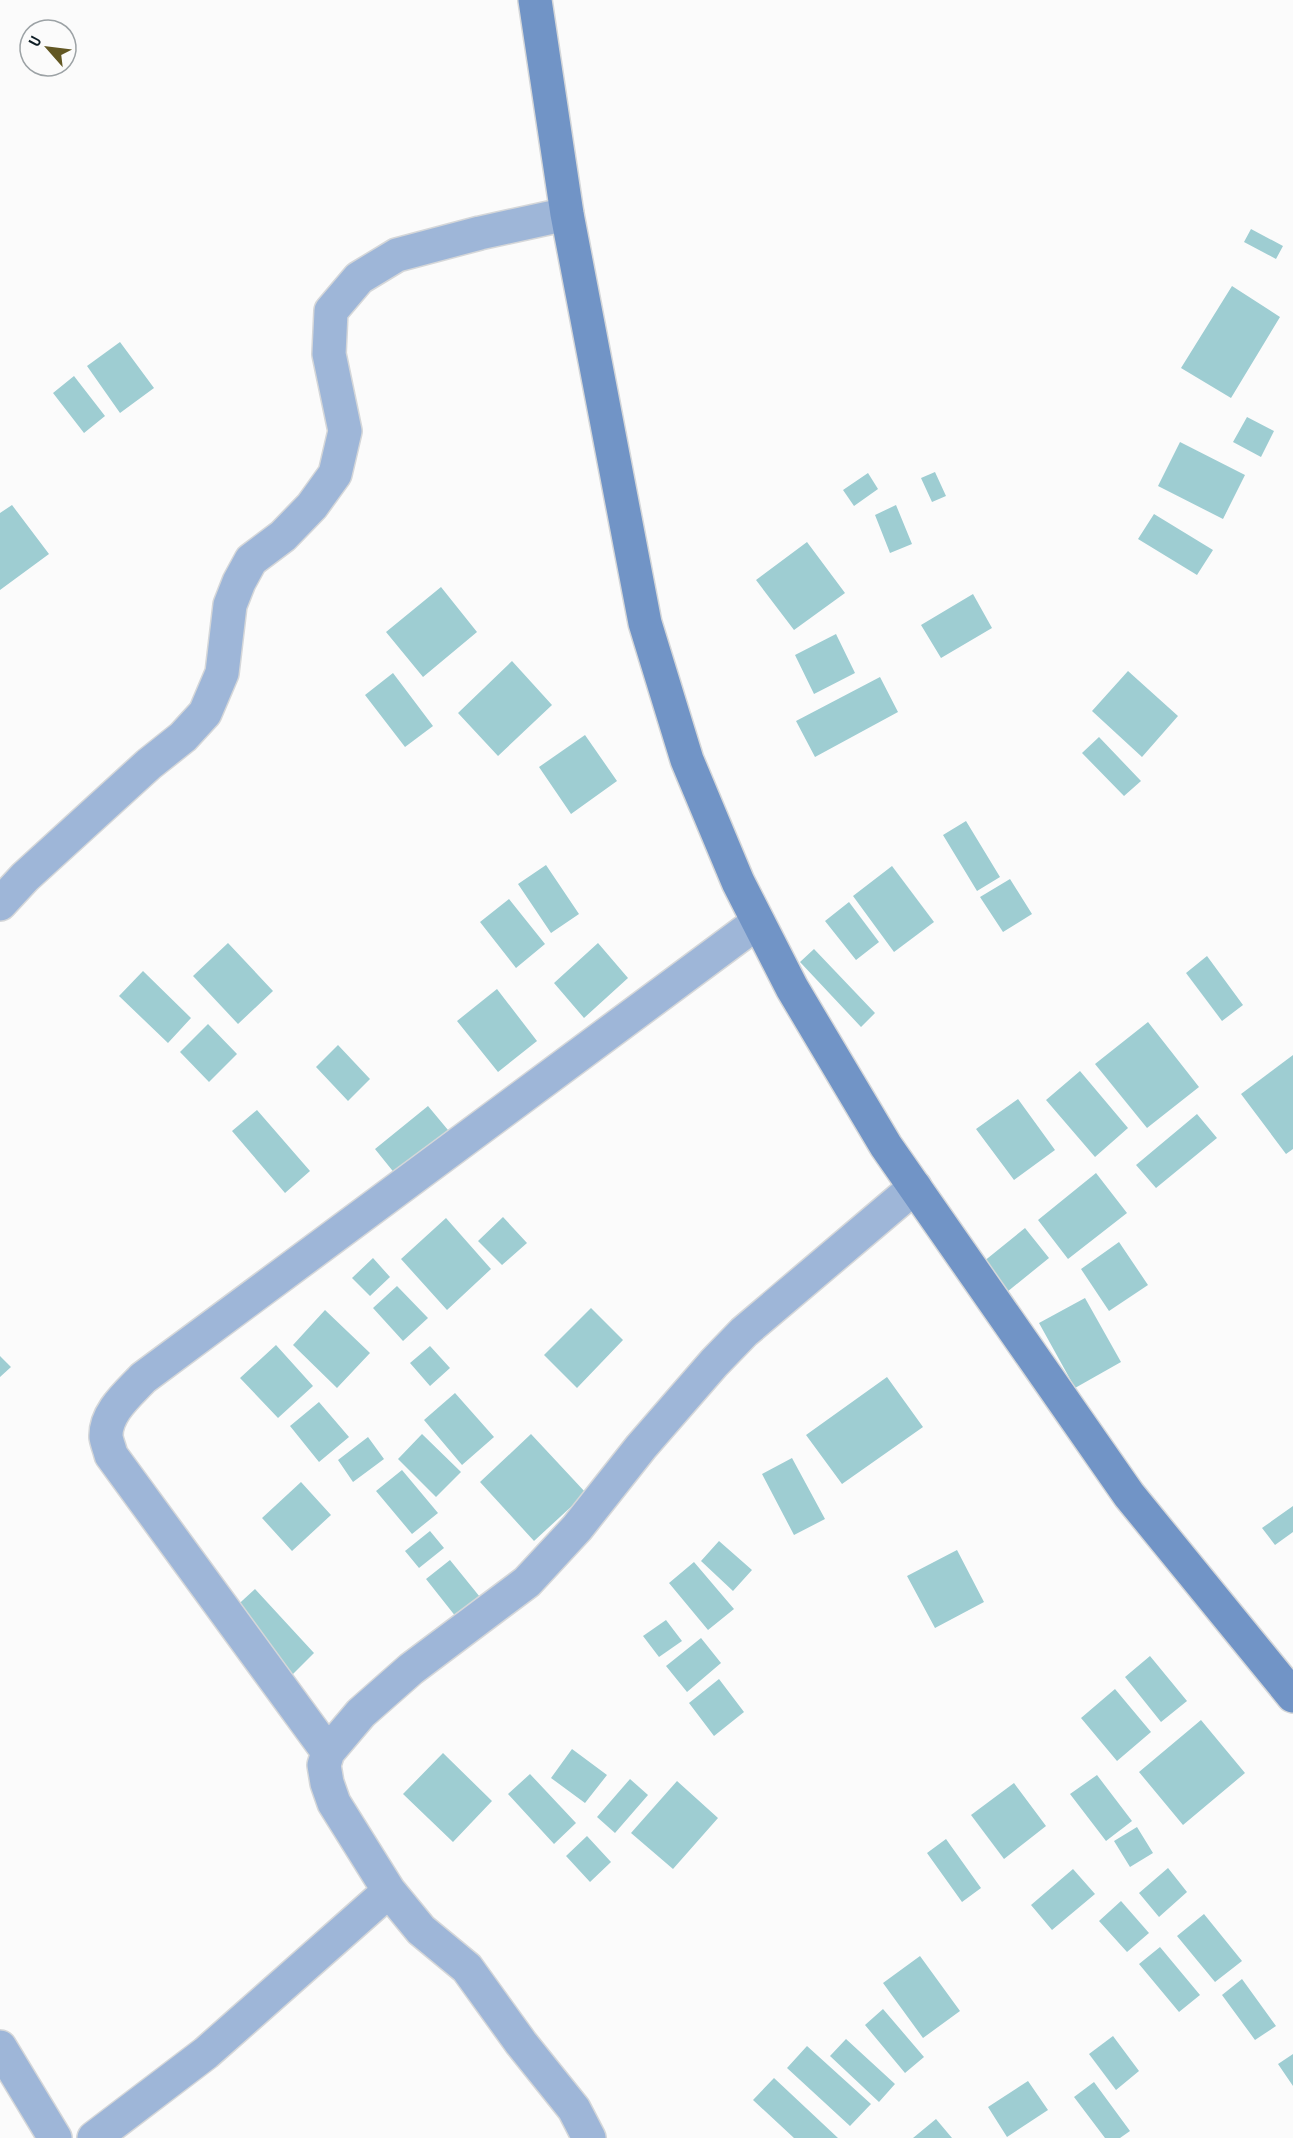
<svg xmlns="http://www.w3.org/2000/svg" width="1293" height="2138" font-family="'PT Sans Narrow',sans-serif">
	<rect width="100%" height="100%" fill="#fbfbfb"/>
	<!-- building -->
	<path fill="#9ecdd2" d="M1251 229 1283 246 1276 259 1244 242Z
		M1232 286 1280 317 1231 398 1181 368Z
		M120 342 154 388 120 413 87 366Z
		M74 376 105 416 84 433 53 393Z
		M1247 417 1274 431 1261 457 1233 442Z
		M1180 442 1245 475 1223 519 1158 486Z
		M935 472 946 496 932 502 921 478Z
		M868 473 878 489 854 506 843 490Z
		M12 505 49 554 0 590V513Z
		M896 505 912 544 890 553 875 515Z
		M1154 514 1213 550 1197 575 1138 539Z
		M807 542 845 593 794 630 756 580Z
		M441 587 477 632 423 677 386 632Z
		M973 594 992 628 941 658 921 625Z
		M836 634 855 673 814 694 795 655Z
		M512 661 552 705 498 756 458 713Z
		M1128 671 1178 716 1142 757 1092 711Z
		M393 673 433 726 405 747 365 695Z
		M880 677 898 712 815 757 796 721Z
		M585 735 617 781 571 814 539 767Z
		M1099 737 1141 781 1124 796 1082 753Z
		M966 821 1000 877 977 891 943 835Z
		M546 865 579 914 551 933 518 884Z
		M892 866 934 922 894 952 853 896Z
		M1010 879 1032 914 1003 932 980 897Z
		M509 899 545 944 516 968 480 922Z
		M849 902 879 942 856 960 825 921Z
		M228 943 273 991 238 1024 193 976Z
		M598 943 628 978 584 1018 554 983Z
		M814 949 875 1013 861 1027 800 962Z
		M1207 956 1243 1005 1222 1021 1186 973Z
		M143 971 191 1018 168 1043 119 996Z
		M497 989 537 1041 498 1072 457 1021Z
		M1148 1022 1199 1087 1147 1128 1095 1064Z
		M208 1024 237 1054 209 1082 180 1052Z
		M338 1045 370 1079 348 1101 316 1067Z
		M1293 1055V1149L1286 1154 1241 1094Z
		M1080 1071 1128 1128 1095 1157 1046 1100Z
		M1018 1099 1055 1150 1014 1180 976 1129Z
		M428 1106 453 1136 400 1180 375 1149Z
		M257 1110 310 1171 285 1193 232 1131Z
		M1197 1114 1217 1138 1156 1188 1136 1165Z
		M1096 1173 1127 1213 1068 1259 1038 1220Z
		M503 1217 527 1243 502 1265 478 1241Z
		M446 1218 491 1269 447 1310 401 1259Z
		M1025 1228 1049 1258 1007 1292 983 1262Z
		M1119 1242 1148 1285 1109 1311 1081 1269Z
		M373 1258 390 1277 370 1296 352 1278Z
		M397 1286 428 1318 403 1341 373 1308Z
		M1085 1298 1121 1362 1075 1388 1039 1323Z
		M591 1308 623 1340 577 1388 544 1355Z
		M325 1310 370 1353 337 1388 293 1345Z
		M276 1345 313 1386 278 1418 240 1378Z
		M430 1346 450 1368 430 1386 410 1363Z
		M0 1356 11 1367 0 1377Z
		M887 1377 923 1427 842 1484 806 1435Z
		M455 1393 494 1437 462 1465 424 1420Z
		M319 1402 349 1437 319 1462 290 1426Z
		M422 1434 461 1472 436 1497 398 1459Z
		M531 1434 586 1493 534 1541 480 1482Z
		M368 1437 384 1459 353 1482 338 1460Z
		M792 1458 825 1519 794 1535 762 1474Z
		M402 1470 438 1513 412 1534 376 1491Z
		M301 1482 331 1515 292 1551 262 1518Z
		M1293 1506V1532L1275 1545 1262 1528Z
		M430 1531 444 1548 419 1568 405 1551Z
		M719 1541 752 1570 733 1591 701 1561Z
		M957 1550 984 1602 935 1628 907 1576Z
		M450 1560 484 1602 460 1622 426 1579Z
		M694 1562 734 1609 708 1630 669 1583Z
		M255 1589 314 1653 291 1676 231 1611Z
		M666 1620 682 1641 659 1657 643 1636Z
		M701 1638 721 1663 687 1692 666 1666Z
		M1150 1656 1187 1701 1161 1722 1125 1677Z
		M719 1679 744 1712 714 1736 689 1703Z
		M1115 1689 1151 1732 1117 1761 1081 1718Z
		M1201 1720 1245 1773 1183 1825 1139 1772Z
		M572 1749 607 1775 585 1803 551 1778Z
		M443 1753 492 1801 453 1842 403 1794Z
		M530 1774 576 1823 554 1844 508 1794Z
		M1097 1775 1132 1821 1106 1841 1070 1794Z
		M630 1779 648 1795 615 1833 597 1817Z
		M677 1781 718 1818 673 1869 631 1833Z
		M1014 1783 1046 1826 1004 1859 971 1815Z
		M1137 1827 1153 1853 1130 1867 1114 1841Z
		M587 1836 611 1862 590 1882 566 1856Z
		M946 1839 981 1888 962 1902 927 1853Z
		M1168 1868 1187 1892 1159 1917 1139 1893Z
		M1073 1869 1095 1894 1052 1930 1031 1905Z
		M1121 1901 1149 1933 1127 1952 1099 1921Z
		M1204 1914 1242 1961 1215 1982 1177 1936Z
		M1160 1947 1200 1995 1179 2012 1139 1964Z
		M920 1956 960 2011 923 2038 883 1983Z
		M1242 1979 1276 2026 1255 2040 1222 1995Z
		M883 2009 924 2057 905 2073 865 2025Z
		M1113 2036 1139 2071 1116 2090 1089 2054Z
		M846 2039 895 2084 879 2102 830 2056Z
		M807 2046 871 2104 850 2126 787 2068Z
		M1293 2054V2086L1278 2064Z
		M774 2078 838 2138H794L753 2100Z
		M1028 2081 1048 2110 1007 2137 988 2107Z
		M1094 2082 1130 2131 1120 2138H1105L1074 2097Z
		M936 2119 952 2138H913Z"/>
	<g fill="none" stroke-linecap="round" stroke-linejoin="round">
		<!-- minor casing -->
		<g stroke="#d5d7d9" stroke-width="36">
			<path id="minor" d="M0 904 25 877 149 764 183 737 205 713 222 673 230 605 239 582 251 560 283 536 312 506 335 474 345 431 329 354 331 311 359 278 397 255 480 233 567 214
				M328 1752 111 1455C110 1450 107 1443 106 1437 105 1413 128 1394 143 1378L758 922
				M0 2047 55 2138
				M94 2138 206 2053 389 1891
				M589 2138 574 2109 521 2043 467 1968 421 1930 389 1891 334 1803 327 1783 324 1765 328 1752 361 1713 411 1669 527 1582 577 1528 641 1447 714 1363 744 1332 915 1187"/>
		</g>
		<!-- secondary casing -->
		<g stroke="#d5d7d9" stroke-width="36">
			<path id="secondary" d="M535 0 567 214 645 623 687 760 738 882 792 988 886 1146 1129 1495 1293 1696"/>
		</g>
		<!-- minor -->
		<use href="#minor" stroke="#9eb6d8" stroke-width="33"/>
		<!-- secondary -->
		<use href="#secondary" stroke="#7194c6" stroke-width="33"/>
	</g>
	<!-- north arrow -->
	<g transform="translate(48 48) rotate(298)"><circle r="28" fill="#fbfbfb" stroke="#9ca2a5" stroke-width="1.5"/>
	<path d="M0-4.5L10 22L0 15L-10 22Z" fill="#625723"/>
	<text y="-9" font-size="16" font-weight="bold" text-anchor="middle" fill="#0e1d25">U</text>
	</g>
</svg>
